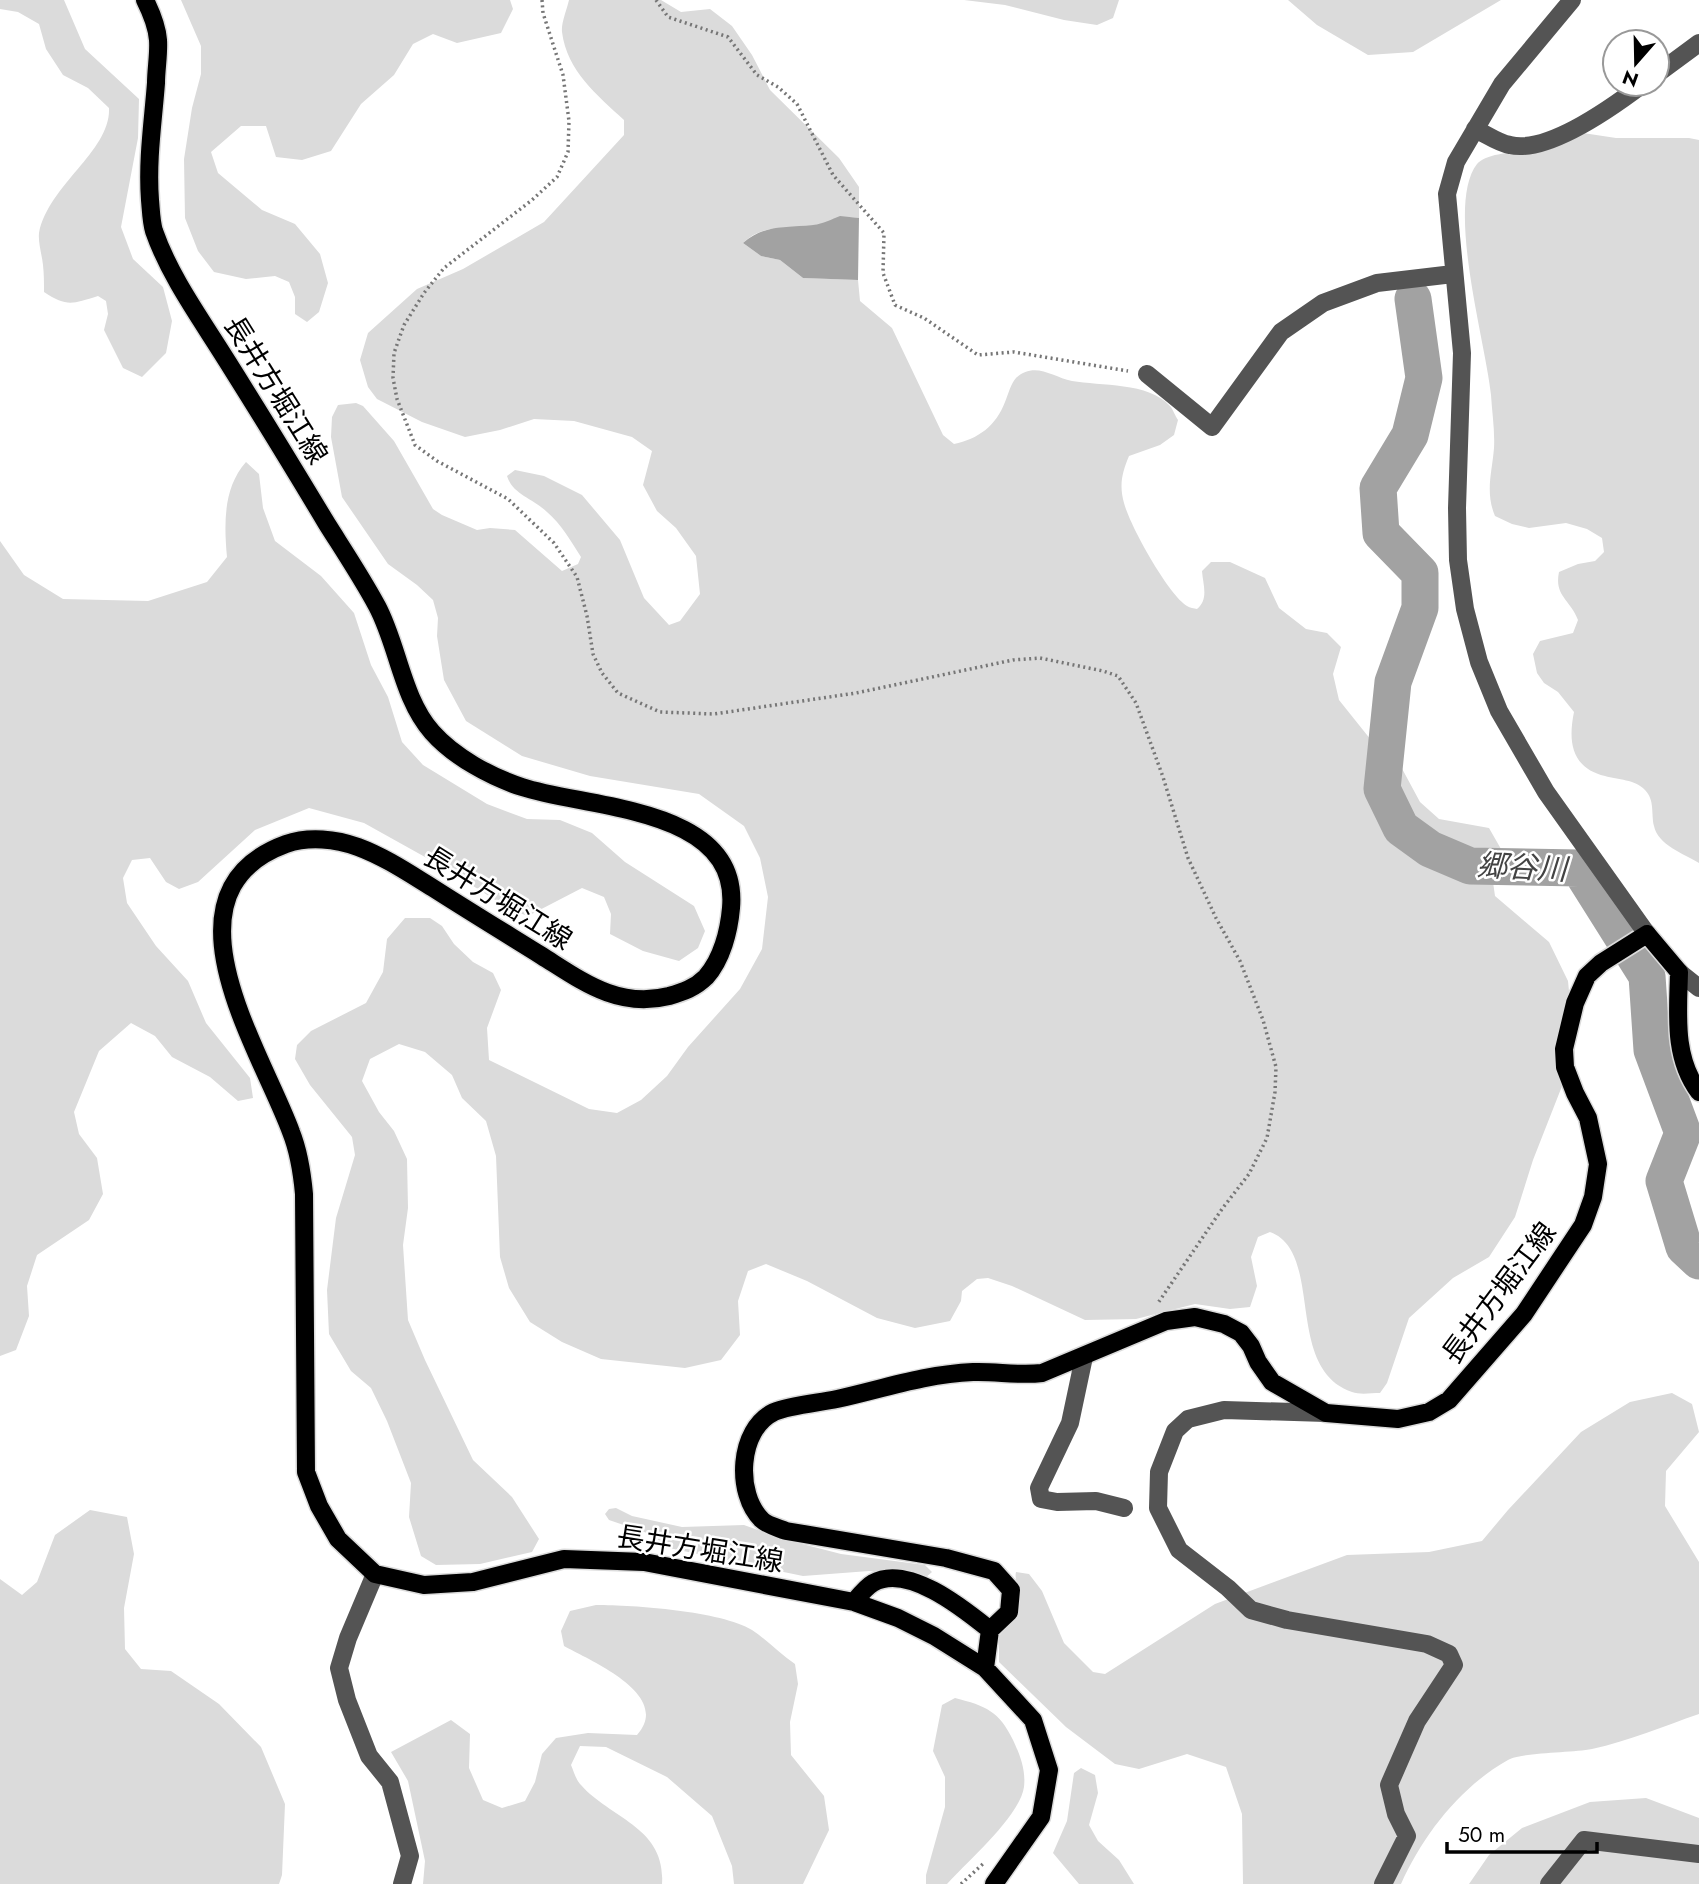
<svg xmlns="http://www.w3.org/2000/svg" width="1699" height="1884" font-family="Jost,'Noto Sans JP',sans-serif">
	<rect width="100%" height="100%" fill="#fff"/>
	<!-- green -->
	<path fill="#dbdbdb" d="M0 0H64L85 49 139 99 138 138 121 227 133 259 163 287 172 321 166 353 142 377 123 368 104 330 108 314 106 301 98 296C72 304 67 307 44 292 44 283 44 274 43 265 42 255 38 243 39 233 49 184 111 151 109 108L88 88 63 75 46 49 39 24 18 12 0 9Z
		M181 0H510L513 9 501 33 457 43 433 34 413 44 394 75 361 104 331 151 302 160 276 157 266 126H241L211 152 218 173 262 210 295 224 320 254 328 283 319 312 307 322 295 314V297L289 282 275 276 246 279 214 272 198 251 185 218 184 159 192 108 201 74V46Z
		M569 0H661L681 12 710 9 732 26 752 55 770 90 839 158 859 187V218C836 215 836 221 816 225 789 230 765 222 743 243L761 256 780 260 803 278 858 280 860 301 892 328 943 435 954 444C978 439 996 426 1005 402 1008 395 1011 383 1016 378 1035 361 1052 377 1072 381 1100 386 1149 382 1170 406 1173 409 1175 416 1178 420L1174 435 1160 445 1129 456C1122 473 1119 485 1124 503 1130 526 1168 594 1187 606 1190 608 1194 608 1197 609 1209 599 1203 585 1202 571L1211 562H1230L1265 578 1279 608 1306 629 1327 633 1341 647 1333 674 1339 700 1371 740 1399 763 1420 802 1439 819 1489 828 1501 849 1493 882 1495 896 1549 942 1568 981 1575 1053 1533 1160 1515 1217 1489 1257 1453 1278 1409 1318 1387 1383 1380 1393C1371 1393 1360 1395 1352 1392 1283 1368 1325 1252 1270 1232L1258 1237 1251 1257 1257 1286 1250 1307 1230 1309 1195 1304 1136 1319 1085 1320 1012 1286 988 1278 977 1279 962 1291 961 1301 950 1321 915 1328 877 1318 807 1281 766 1264 748 1271 738 1301 740 1335 721 1360 685 1368 601 1359 562 1342 530 1322 509 1288 500 1257 496 1156 486 1121 462 1098 452 1075 425 1052 399 1044 370 1059 362 1081 379 1112 394 1131 407 1159 408 1208 403 1245 408 1320 425 1360 473 1460 512 1497 539 1539 532 1552 480 1564 436 1565 421 1556 409 1517 411 1483 387 1421 371 1388 351 1371 329 1334 327 1290 336 1218 355 1155 352 1137 310 1085 295 1059 297 1045 311 1031 366 1003 383 972 387 939 405 918H430L442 926 454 944 473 962 493 973 501 990 487 1028 489 1060 589 1109 617 1113 641 1100 667 1076 688 1047 740 989 762 949 768 897 760 858 744 826 699 794 590 776 522 756 466 721 444 680 437 636 438 618 433 600 417 585 388 564 342 497 331 437 332 417 338 405 356 403 363 406 394 441 433 509 442 515 477 530 490 528 515 530 562 571 578 564 581 557C571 541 561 524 547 512 533 498 513 495 507 476L515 470 544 476 582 495 620 540 644 598 669 625 680 621 700 594 696 556 676 528 657 511 643 485 652 451 632 437 574 421 534 419 500 430 465 437 422 422 377 399 368 387 360 360 368 333 417 289 463 269 544 222 624 135V120C597 95 567 71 562 32 561 23 567 9 569 0Z
		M964 0H1119L1113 18 1097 25 1064 20 1005 5Z
		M1288 0H1501L1413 52 1368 55 1317 25Z
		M1583 133 1616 138H1689L1699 140V863C1684 854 1658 845 1654 826 1651 814 1655 800 1645 790 1635 779 1618 780 1605 776 1571 768 1568 741 1574 712L1558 692 1544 683 1537 673 1533 654 1540 641 1573 633 1578 620C1570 599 1554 596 1559 572L1578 564 1595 561 1604 552 1602 538 1587 529 1566 523 1529 528 1512 524 1495 516C1485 492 1492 473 1494 448 1495 431 1492 412 1491 395 1486 343 1445 205 1477 164 1488 151 1522 153 1538 149 1553 145 1569 138 1583 133Z
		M246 462 259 474 263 508 275 541 321 576 354 613 371 665 388 697 402 742 423 765 487 804 527 819 560 820 592 833 625 862 694 906 705 931 698 948 679 961 643 951 610 934 611 914 604 897 582 888 528 916 511 910 443 867 364 823 309 808 255 830 198 882 179 889 166 882 150 858 132 860 123 878 127 903 156 946 188 981 206 1023 250 1078 253 1098 238 1101 210 1077 172 1057 155 1036 131 1023 99 1051 74 1112 79 1134 97 1158 103 1194 89 1220 37 1255 27 1286 29 1316 16 1350 0 1356V541L24 575 63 599 148 601 207 582 227 557C224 524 223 488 246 462Z
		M1672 1393 1692 1404 1699 1432 1666 1471 1665 1506 1699 1562V1714C1664 1726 1629 1741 1592 1749 1572 1753 1522 1752 1508 1760 1460 1787 1423 1835 1401 1884H1243L1242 1814 1226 1767 1187 1754 1139 1769 1115 1764 1066 1727 999 1662V1636C1010 1624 1019 1612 1019 1595 1020 1587 1014 1581 1016 1572L1029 1574 1042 1591 1064 1643 1093 1672 1105 1674 1215 1604 1347 1555 1429 1552 1482 1541 1508 1510 1581 1432 1630 1402Z
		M616 1508 632 1516 682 1527 744 1525 783 1539 841 1554 925 1565 932 1572 925 1578 869 1571 803 1576 669 1548 650 1534 609 1520 605 1514 609 1509Z
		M90 1510 127 1517 134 1554 124 1608 125 1649 141 1669 171 1671 219 1704 261 1747 285 1804 282 1875 279 1884H0V1579L22 1595 37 1582 55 1535Z
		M596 1605C634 1605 721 1611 752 1630 767 1640 780 1654 795 1664L798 1684 790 1722 791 1755 824 1796 829 1830 803 1884H734L732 1866 712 1816 667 1777 606 1747 580 1746 571 1765C574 1772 576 1780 581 1785 611 1819 666 1827 662 1884H423L425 1861 408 1781 391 1752 451 1720 470 1734 469 1768 483 1800 502 1808 525 1801 535 1782 542 1754 556 1738 588 1733 637 1735C673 1695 591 1661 564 1646L561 1631 570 1611Z
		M955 1698C986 1706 999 1711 1013 1740 1020 1755 1026 1770 1024 1787 1020 1816 967 1862 947 1884H926V1875L945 1807V1777L933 1751 942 1705Z
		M1081 1768 1095 1775 1098 1793 1089 1825 1098 1841 1119 1860 1134 1884H1079L1053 1853 1067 1821 1074 1773Z
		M1646 1798 1699 1818V1884H1469L1489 1855 1522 1828 1590 1802Z"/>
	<!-- water -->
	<path fill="#a2a2a2" d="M840 216 859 218 858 280 803 278 780 260 761 256 743 243C765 224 786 228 813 225 823 224 832 219 840 216Z"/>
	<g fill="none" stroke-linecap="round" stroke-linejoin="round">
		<!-- river -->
		<path stroke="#a2a2a2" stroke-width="37" d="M1413 299 1424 378 1410 435 1378 488 1381 533 1420 573V608L1393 682 1382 789 1401 828 1430 849 1470 866 1579 868 1647 976 1652 1050 1683 1133 1664 1181 1684 1247 1699 1261"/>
		<!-- major casing -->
		<g stroke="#dbdbdb" stroke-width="21">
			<path id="major" d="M145 0C151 12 157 27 158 40 159 54 156 69 156 83 153 122 147 160 150 200 151 210 151 221 154 231 170 277 201 319 227 361 261 415 294 469 327 524 344 551 362 578 377 606 398 645 402 698 432 732 454 757 491 777 522 787 588 809 740 806 731 908 729 931 722 959 706 977 695 988 683 992 669 996 618 1009 582 981 542 956 505 933 469 911 433 888 410 874 385 857 358 847 336 839 309 836 286 844 155 892 261 1050 291 1132 299 1152 302 1172 304 1194L306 1472 319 1506 338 1539 375 1574 424 1585 473 1582 564 1559 644 1562 854 1602 898 1618 934 1636 985 1668 1033 1720 1049 1770 1041 1817 994 1884
				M854 1602C859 1596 866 1587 873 1583 908 1563 965 1610 990 1630L1009 1612 1011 1590 994 1571 946 1558 786 1531C779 1528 767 1525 762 1520 735 1494 738 1429 774 1412 790 1405 818 1403 837 1399 882 1389 926 1374 973 1372 996 1371 1018 1376 1042 1373L1166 1321 1195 1317 1224 1324 1241 1333 1251 1346 1258 1362 1272 1382 1326 1413 1398 1419 1429 1412 1449 1400 1524 1314 1583 1225 1593 1197 1598 1164 1588 1118 1575 1093 1565 1067 1564 1049 1575 1003 1587 976 1601 963 1647 934 1679 972C1678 1014 1673 1057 1699 1092
				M985 1668 990 1630"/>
		</g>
		<!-- path -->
		<path stroke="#767676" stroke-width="3.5" stroke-dasharray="2 3.5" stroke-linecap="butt" d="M542 0 543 13 563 75 569 121 568 152 557 177 532 200 444 268 424 293 404 325 394 353 393 378 397 399 415 445 437 461 508 499 554 543 577 577 587 616 593 654 602 673 618 693 660 712 714 714 856 693 1013 660 1040 658 1103 671 1118 676 1136 703 1163 777 1188 858 1216 918 1240 961 1263 1020 1276 1067 1275 1092 1267 1138 1249 1174 1222 1209 1158 1303
			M656 0 668 17 728 37 757 75 778 87 797 104 833 175 884 233 883 273 895 305 924 318 978 355 1014 352 1128 371
			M961 1884 985 1862"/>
		<!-- minor -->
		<path stroke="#545454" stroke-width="18" d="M1572 0 1502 84 1456 162 1447 194 1462 353 1457 508 1458 560 1465 609 1479 662 1499 711 1546 792 1647 934
			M1657 74 1699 43
			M1475 129C1486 134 1498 143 1510 145 1548 154 1614 106 1643 84
			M1147 374 1212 427 1281 332 1323 303 1377 283 1453 274
			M1679 972 1699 988
			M1084 1357 1070 1423 1039 1488 1041 1499 1057 1502 1096 1501 1124 1508
			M1326 1413 1224 1410 1188 1419 1175 1431 1159 1472 1158 1508 1179 1550 1228 1588 1251 1610 1287 1620 1427 1644 1449 1654 1454 1665 1417 1721 1389 1785 1396 1814 1407 1836 1383 1884
			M375 1574 348 1638 339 1668 347 1700 369 1756 390 1782 410 1856 402 1884
			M1549 1884 1584 1840 1699 1854"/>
		<!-- major -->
		<use href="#major" stroke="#000" stroke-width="18"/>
	</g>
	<g text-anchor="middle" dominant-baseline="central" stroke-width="5" stroke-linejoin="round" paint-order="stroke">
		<!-- street labels -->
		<g font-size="28" fill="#000" stroke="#fff">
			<text transform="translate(276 390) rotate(58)">長井方堀江線</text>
			<text transform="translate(498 898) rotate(32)">長井方堀江線</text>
			<text transform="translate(1499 1293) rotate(-53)">長井方堀江線</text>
			<text transform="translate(700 1549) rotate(9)">長井方堀江線</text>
		</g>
		<!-- water labels -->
		<g font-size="30" font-style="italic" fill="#434343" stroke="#fff">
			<text transform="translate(1522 867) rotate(3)">郷谷川</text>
		</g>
	</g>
	<!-- north arrow -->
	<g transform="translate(1636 63) rotate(200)"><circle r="33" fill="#ffffff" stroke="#999999" stroke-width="2"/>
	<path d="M0-5L12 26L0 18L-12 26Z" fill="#000000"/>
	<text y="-10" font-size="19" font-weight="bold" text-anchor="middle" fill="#000000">N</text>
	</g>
	<!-- scale -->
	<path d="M1447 1842v10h150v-10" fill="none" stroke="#000000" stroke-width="3.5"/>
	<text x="1458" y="1842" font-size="21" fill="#000000" stroke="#ffffff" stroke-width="5" paint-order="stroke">50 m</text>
</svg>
